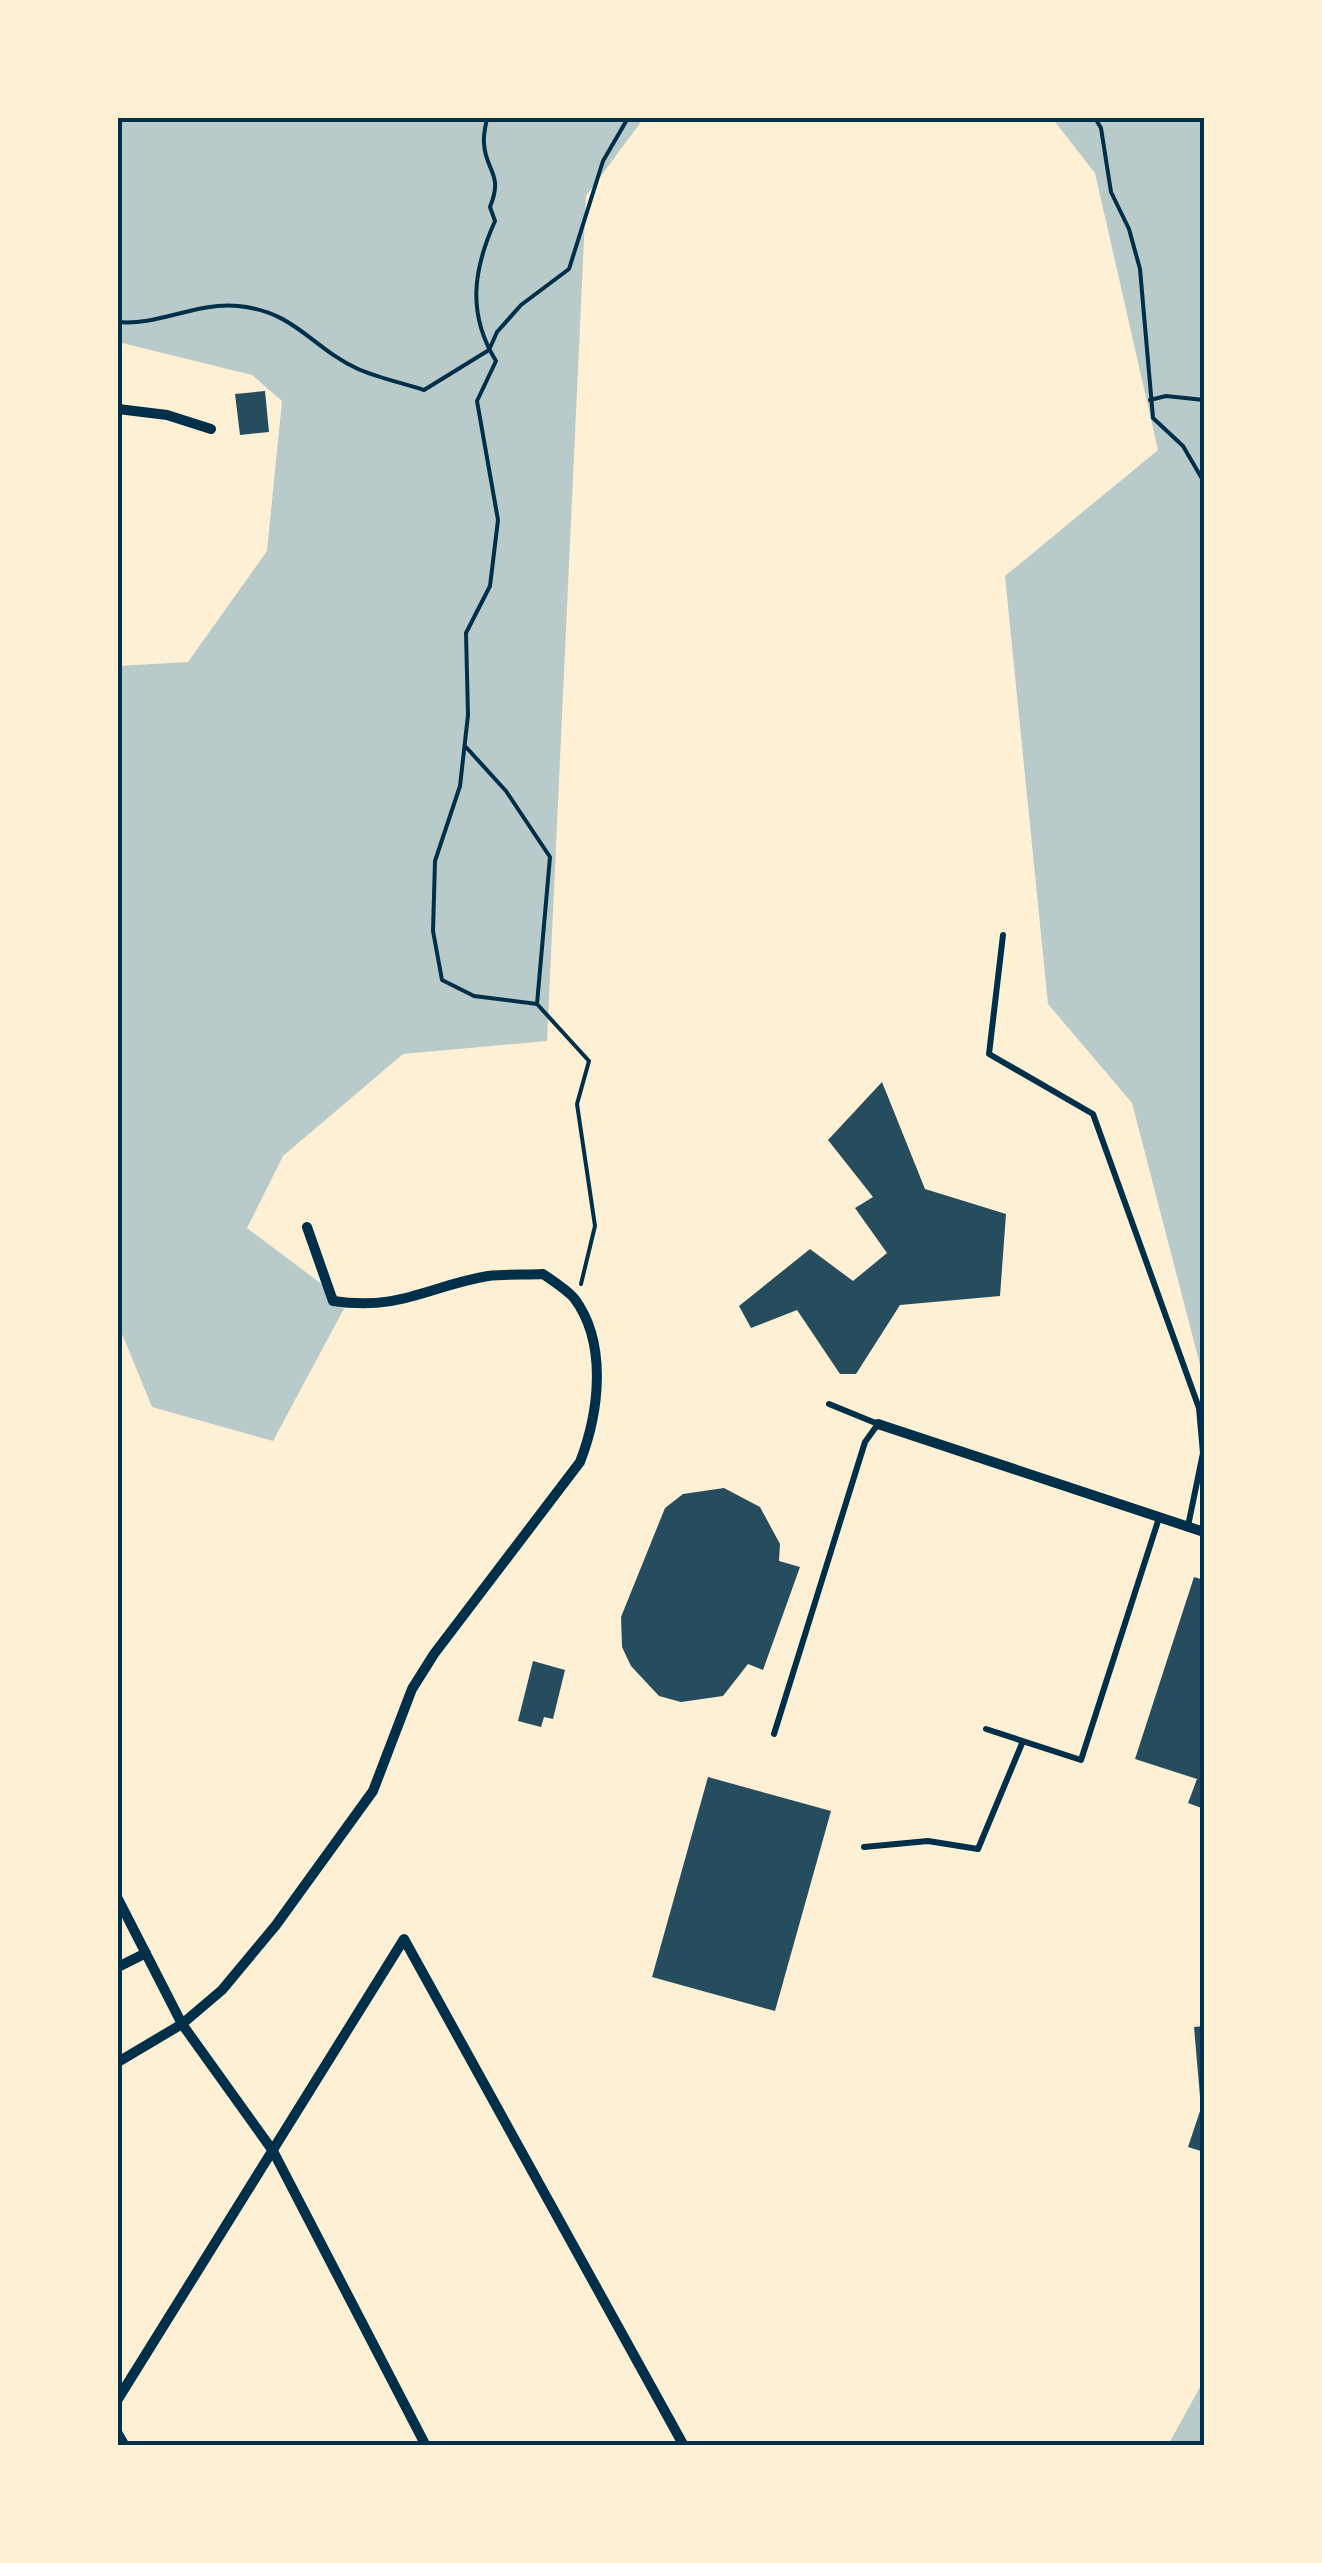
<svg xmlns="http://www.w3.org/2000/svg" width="1322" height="2563" font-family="Manrope,sans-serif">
	<rect width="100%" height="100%" fill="#fdf0d5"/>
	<!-- green -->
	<path fill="#b9caca" d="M118 118H644L586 196 547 1041 403 1054 283 1156 247 1228 347 1303 273 1441 152 1407 118 1324V666L188 662 267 551 282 401 252 375 118 342Z
		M1052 118H1204V1380L1132 1103 1048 1004 1005 576 1158 450 1095 173Z
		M1204 2380V2445H1168Z"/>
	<!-- building -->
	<path fill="#264d5e" d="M265 391 269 432 240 435 235 394Z
		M882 1082 925 1189 1006 1214 1000 1296 900 1305 856 1374H840L797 1310 751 1328 739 1306 810 1249 853 1281 887 1253 855 1208 873 1197 828 1140Z
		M724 1488 760 1507 780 1544 779 1561 800 1567 763 1670 748 1664 723 1696 681 1702 659 1696 631 1666 622 1647 621 1617 665 1508 683 1494Z
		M1194 1577 1204 1580V1809L1188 1803 1197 1779 1135 1759Z
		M533 1661 565 1670 553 1719 544 1717 541 1727 518 1721Z
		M708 1777 831 1811 775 2011 652 1977Z
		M1204 2026V2152L1188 2147 1201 2108 1194 2027Z"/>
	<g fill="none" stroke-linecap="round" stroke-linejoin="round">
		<!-- path -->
		<path stroke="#003049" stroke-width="4" d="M487 118C486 125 483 135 484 143 485 171 504 173 490 207L495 221C473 270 467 314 496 361L477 401 498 520 490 586 466 633 468 715 460 786 435 861 433 931 442 980 474 996 537 1004 589 1061 577 1104 595 1226 581 1284
			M1095 118 1101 128 1111 192 1129 229 1140 269 1153 418 1183 446 1204 482
			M118 322C158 326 195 302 238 306 295 311 313 349 358 369 379 378 402 383 424 390L489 350 497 332 521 305 569 269 603 161 628 118
			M1150 400 1166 396 1204 400
			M465 746 506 791 550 857 537 1004"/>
		<!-- service -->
		<path stroke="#003049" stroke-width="6" d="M1003 935 989 1054 1093 1114 1199 1408 1203 1453 1188 1526
			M986 1729 1081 1760 1159 1518
			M774 1734 865 1442 878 1424 829 1404
			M864 1847 928 1841 978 1849 1023 1741"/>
		<!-- minor -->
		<path stroke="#003049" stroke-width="10" d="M118 409 167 415 211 429
			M878 1424 1204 1532
			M118 1899 182 2024 273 2151 426 2446
			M118 1967 146 1953
			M118 2062 182 2024 222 1990 276 1925 373 1791 412 1689 434 1654 580 1462C599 1413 608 1343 574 1298 566 1289 553 1281 543 1274 525 1275 506 1274 488 1276 428 1286 401 1311 333 1301L307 1227
			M118 2399 404 1939 684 2446
			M118 2434 125 2446"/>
	</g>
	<!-- border -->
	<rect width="1322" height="2563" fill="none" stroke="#fdf0d5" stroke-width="240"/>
	<rect x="120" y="120" width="1082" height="2323" fill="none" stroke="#003049" stroke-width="4"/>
</svg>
